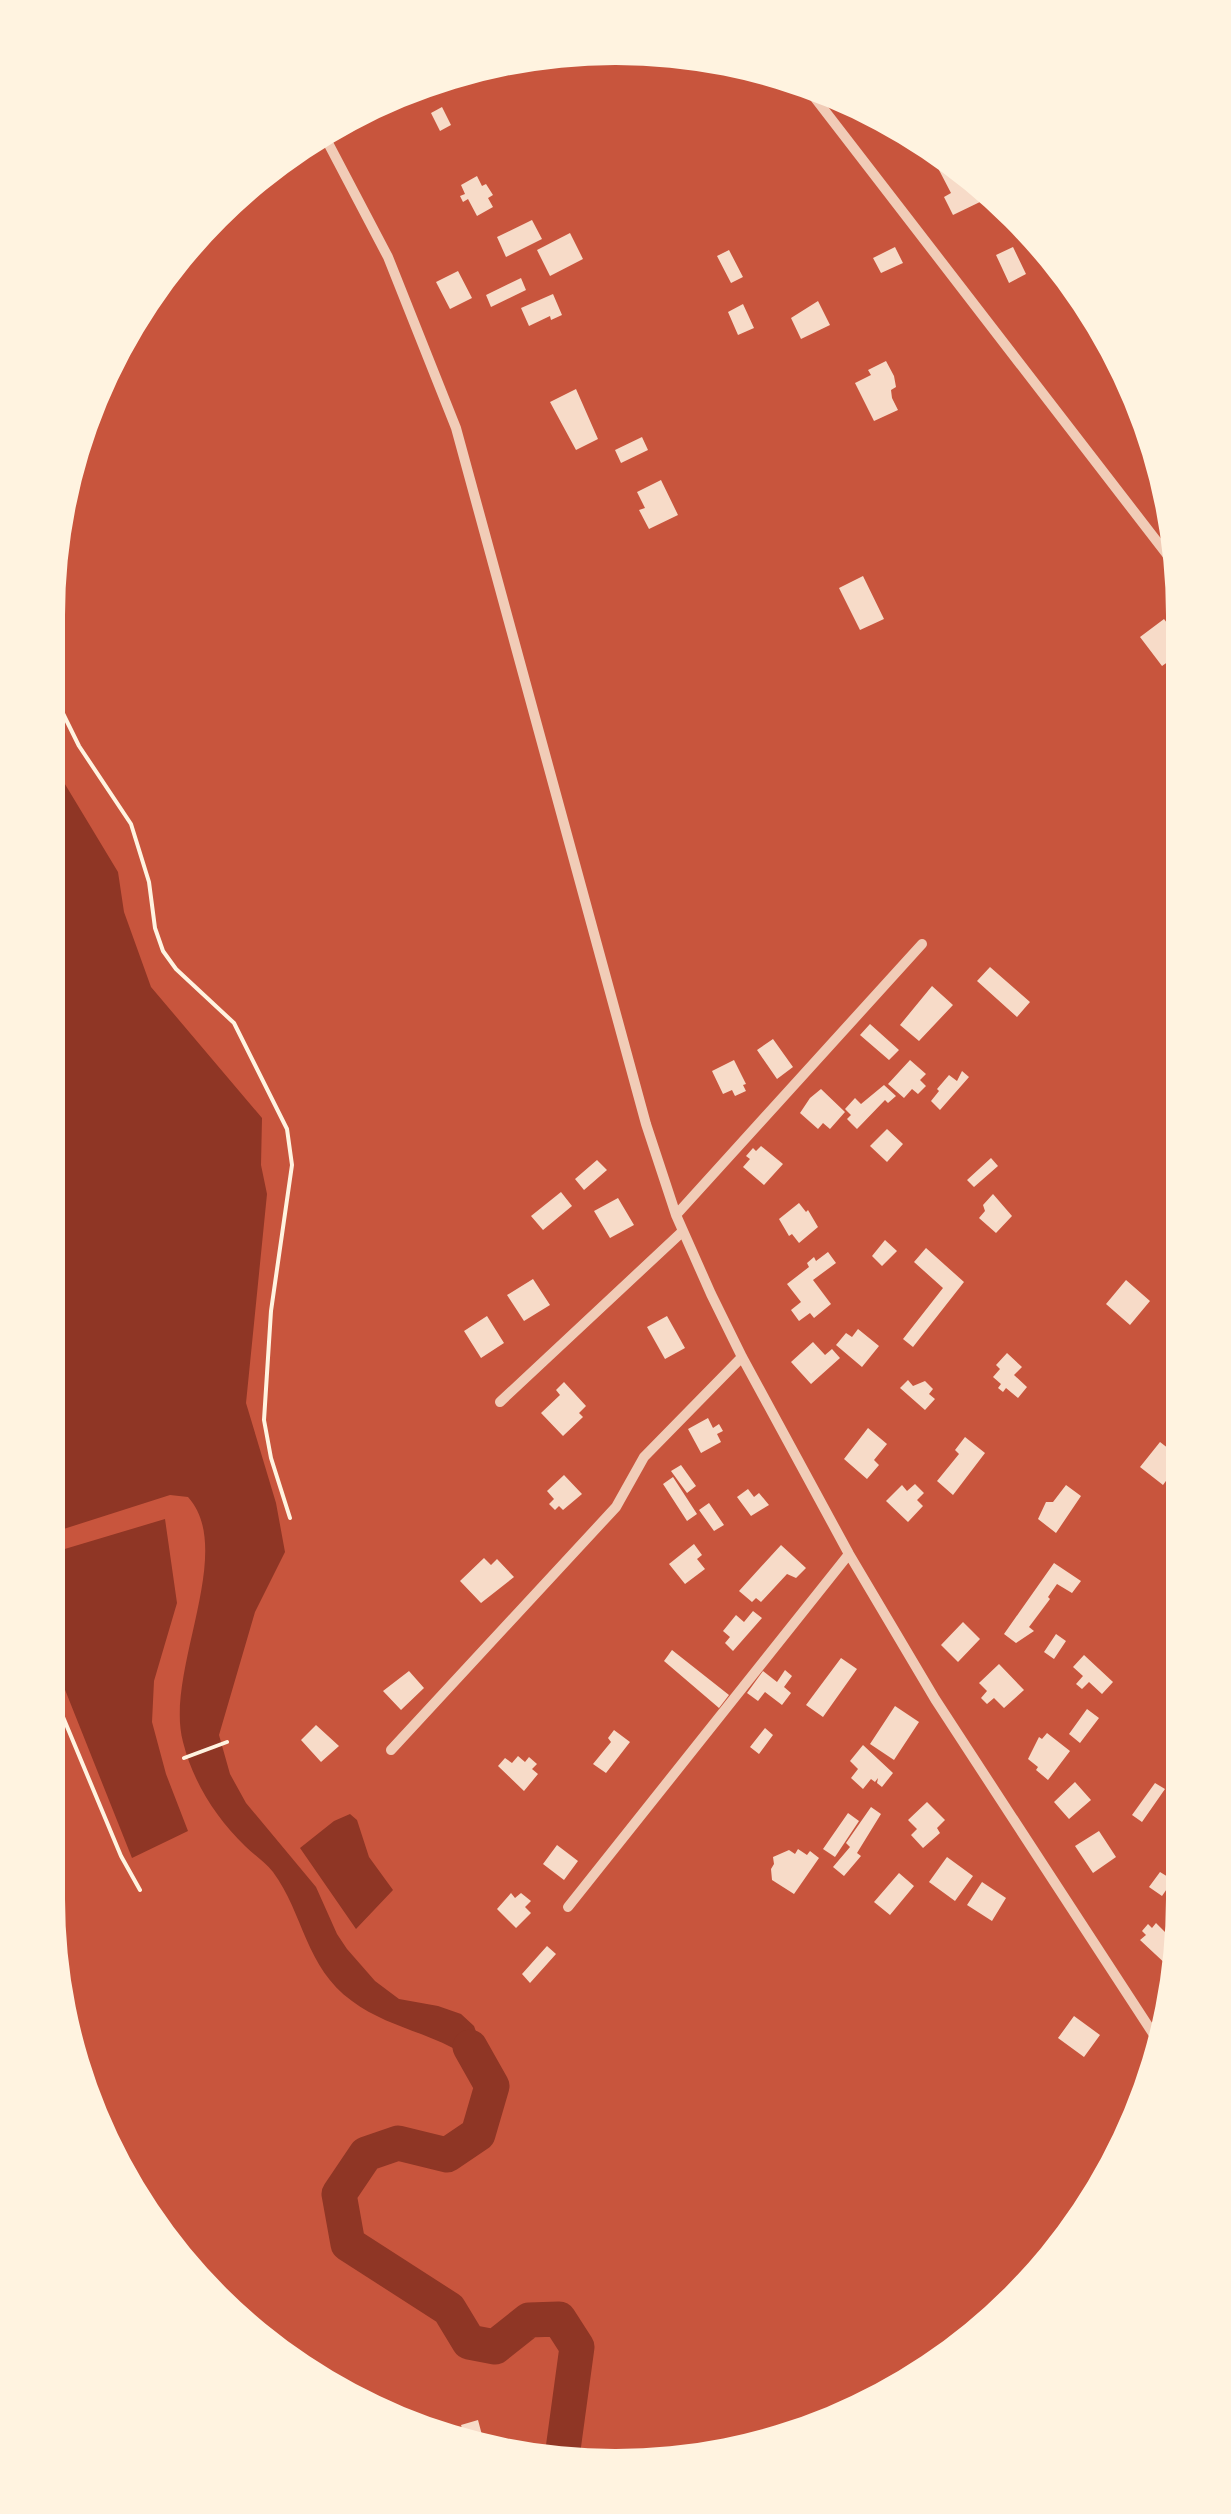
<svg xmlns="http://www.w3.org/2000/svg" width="1231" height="2514" font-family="'Space Grotesk',sans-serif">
	<rect width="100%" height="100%" fill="#c8553d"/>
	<!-- water -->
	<path fill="#8f3625" d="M48 756 118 872 124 912 151 987 262 1118 261 1165 267 1194 246 1403 276 1503 285 1552 255 1612 219 1735 230 1774 246 1803 316 1887 337 1934 347 1949 375 1981 399 1999 438 2006 461 2014 474 2026 479 2040 496 2060 502 2093 471 2077 468 2057C431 2032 388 2028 352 2001 305 1967 304 1914 273 1872 265 1862 254 1855 245 1846 216 1818 193 1782 183 1742 164 1672 237 1551 188 1497L170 1495 48 1534Z
		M165 1519 177 1603 154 1681 152 1722 166 1774 188 1831 132 1858 48 1647V1554Z
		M350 1814 357 1820 369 1857 393 1890 356 1929 300 1848 334 1821Z"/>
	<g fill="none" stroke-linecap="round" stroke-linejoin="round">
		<!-- river -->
		<path stroke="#8f3625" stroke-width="35" d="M470 2047 492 2086 478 2134 447 2155 398 2143 366 2154 339 2194 348 2244 449 2309 469 2342 495 2347 529 2320 559 2319 577 2347 562 2457"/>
	</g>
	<!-- building -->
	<path fill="#f7dbc8" d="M400 90 404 96 374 115 371 109Z
		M442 107 451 125 440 131 431 113Z
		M956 162 978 182 974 185 982 201 953 215 944 197 951 193 939 170Z
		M477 176 482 186 486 184 493 195 488 198 493 207 477 216 468 199 463 202 460 196 465 194 461 185Z
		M532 220 542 239 506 257 497 237Z
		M570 233 583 259 550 276 537 250Z
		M895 247 903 263 881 273 873 258Z
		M1013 247 1026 274 1009 283 996 255Z
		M729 250 743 277 731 283 717 256Z
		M458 271 472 298 450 309 436 282Z
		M521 278 526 290 491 307 486 295Z
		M553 294 562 315 551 320 550 316 529 326 521 308Z
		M818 301 830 325 801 339 791 318Z
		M743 304 754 328 738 335 728 312Z
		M886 361 894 376 896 387 891 390 892 398 898 410 874 421 855 383 871 375 868 370Z
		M576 389 598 439 576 450 550 402Z
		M642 437 648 450 621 463 615 450Z
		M661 480 678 515 649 529 639 510 645 508 637 492Z
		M863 576 884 619 860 630 839 588Z
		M1164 619 1179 639V654L1162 666 1140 637Z
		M990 967 1030 1002 1017 1017 977 981Z
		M932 986 953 1005 919 1041 900 1025Z
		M870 1024 899 1050 889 1060 860 1035Z
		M773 1039 793 1067 777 1079 757 1050Z
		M734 1060 746 1084 743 1085 746 1091 735 1096 732 1090 723 1094 712 1071Z
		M910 1060 926 1074 920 1080 926 1086 918 1094 912 1089 904 1098 888 1084Z
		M962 1071 969 1077 940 1110 931 1101 939 1091 937 1089 949 1075 957 1081Z
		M884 1085 896 1096 888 1103 885 1100 857 1129 847 1119 851 1115 845 1109 855 1098 861 1104Z
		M821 1089 845 1112 830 1129 823 1123 818 1129 800 1113 810 1098Z
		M887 1129 903 1144 887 1162 870 1146Z
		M761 1146 783 1164 764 1185 743 1167 750 1159 746 1156 753 1148 756 1151Z
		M991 1158 998 1166 974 1187 967 1180Z
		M597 1160 607 1170 584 1190 575 1179Z
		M561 1192 572 1206 543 1230 531 1216Z
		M993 1194 1012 1216 996 1233 979 1218 985 1211 983 1205Z
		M618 1198 634 1225 610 1238 594 1211Z
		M799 1203 806 1212 808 1210 818 1227 799 1243 792 1234 789 1236 779 1219Z
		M885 1240 897 1251 882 1266 872 1256Z
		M926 1248 964 1282 913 1347 903 1339 943 1288 914 1262Z
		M828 1252 836 1263 813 1280 831 1304 814 1318 810 1313 799 1321 791 1310 801 1302 787 1284 809 1267 807 1263 814 1257 816 1261Z
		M533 1279 550 1305 524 1321 507 1295Z
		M1126 1280 1150 1301 1130 1325 1106 1304Z
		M487 1316 504 1343 481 1358 464 1331Z
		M667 1316 685 1348 665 1359 647 1327Z
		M858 1329 879 1346 862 1367 836 1345 846 1333 852 1337Z
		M813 1342 825 1355 832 1349 840 1358 811 1384 791 1362Z
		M1007 1353 1022 1367 1014 1375 1027 1387 1018 1398 1006 1388 1003 1392 998 1388 1001 1384 993 1377 1000 1369 996 1365Z
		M908 1380 913 1386 925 1381 933 1389 929 1394 935 1399 925 1410 900 1388Z
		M564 1382 586 1406 579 1413 583 1417 563 1436 541 1413 560 1395 556 1390Z
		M708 1418 713 1428 719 1424 723 1431 717 1434 721 1442 701 1453 688 1429Z
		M868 1428 887 1444 874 1460 879 1465 867 1479 844 1459Z
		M965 1437 985 1453 953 1495 937 1481 959 1454 955 1450Z
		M1160 1442 1182 1459 1163 1485 1140 1467Z
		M681 1465 696 1486 687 1493 671 1471Z
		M564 1475 582 1494 563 1510 559 1506 555 1510 549 1504 554 1499 547 1491Z
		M673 1477 697 1514 687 1521 663 1484Z
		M915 1484 924 1493 917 1500 923 1506 908 1522 886 1501 902 1485 907 1491Z
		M1066 1485 1081 1496 1056 1533 1038 1519 1046 1502H1053Z
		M748 1489 754 1497 759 1493 769 1505 751 1516 737 1497Z
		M709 1503 724 1525 714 1531 699 1510Z
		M694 1544 702 1555 697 1559 705 1569 685 1584 669 1564Z
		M781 1545 806 1568 796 1578 787 1574 761 1602 756 1598 752 1602 739 1591Z
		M484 1558 491 1565 497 1559 514 1577 481 1603 460 1581Z
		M1054 1563 1081 1581 1072 1593 1057 1584 1048 1597 1050 1599 1029 1627 1034 1631 1016 1643 1004 1634Z
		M753 1611 762 1618 733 1651 725 1643 730 1637 723 1631 736 1615 744 1622Z
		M963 1622 980 1639 958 1662 941 1645Z
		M1056 1634 1066 1641 1054 1659 1044 1652Z
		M672 1650 729 1695 719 1708 664 1661Z
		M1084 1655 1113 1682 1102 1694 1089 1682 1082 1689 1076 1684 1083 1676 1073 1667Z
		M841 1658 857 1669 823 1717 806 1705Z
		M999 1664 1024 1690 1004 1708 994 1698 987 1704 981 1698 987 1691 979 1683Z
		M785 1670 792 1676 784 1687 791 1693 782 1705 765 1692 758 1701 747 1693 763 1671 777 1682Z
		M409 1671 424 1688 401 1710 383 1691Z
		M895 1706 919 1722 894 1760 870 1744Z
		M1087 1709 1099 1718 1080 1743 1069 1734Z
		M316 1725 339 1746 321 1762 301 1740Z
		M765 1728 773 1735 759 1754 750 1747Z
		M614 1730 630 1742 606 1773 593 1764 611 1742 608 1738Z
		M1047 1733 1070 1751 1048 1780 1036 1770 1038 1767 1028 1759 1039 1737 1042 1739Z
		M863 1745 893 1773 882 1787 877 1783 878 1778 875 1782 871 1779 863 1789 851 1778 858 1769 850 1761Z
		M518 1756 525 1762 529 1757 537 1764 532 1769 538 1774 524 1791 498 1766 505 1758 512 1763Z
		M1075 1782 1091 1800 1069 1819 1054 1802Z
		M1155 1783 1165 1789 1142 1822 1132 1815Z
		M927 1802 945 1820 937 1828 940 1833 923 1848 911 1835 917 1829 908 1820Z
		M871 1807 881 1814 857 1853 861 1856 844 1876 833 1867 850 1847 846 1843Z
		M848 1813 859 1821 835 1857 823 1849Z
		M1099 1831 1116 1857 1093 1873 1075 1846Z
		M557 1845 578 1861 564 1880 543 1864Z
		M798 1849 807 1855 810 1851 819 1858 794 1894 772 1880 771 1869 774 1864 773 1857 789 1850 795 1854Z
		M947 1857 973 1876 955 1901 929 1882Z
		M1160 1872 1173 1880 1162 1896 1149 1887Z
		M899 1873 914 1886 890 1915 874 1902Z
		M982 1882 1006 1898 992 1921 967 1905Z
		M511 1893 515 1898 521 1893 531 1901 525 1907 531 1913 516 1928 497 1909Z
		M1156 1923 1166 1933 1170 1929 1175 1934 1172 1938 1175 1941 1170 1968 1140 1940 1146 1935 1142 1931 1148 1924 1152 1928Z
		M547 1946 556 1954 530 1983 522 1974Z
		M1074 2016 1100 2035 1084 2057 1058 2038Z
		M478 2420 482 2435 463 2440 457 2438 456 2434 463 2432 461 2425Z"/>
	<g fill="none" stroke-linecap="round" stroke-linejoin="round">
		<!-- path -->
		<path stroke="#fff3e0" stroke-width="4" d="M48 683 79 746 131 824 149 882 155 928 163 951 176 969 234 1023 287 1129 292 1165 271 1311 264 1420 271 1458 290 1518
			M48 1681 121 1856 140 1890
			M184 1758 227 1742"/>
		<!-- minor -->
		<path stroke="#f1ccb7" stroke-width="10" d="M805 85 1179 570
			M326 139 388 257 456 428 646 1124 676 1215 711 1294 742 1357 849 1554 935 1699 1156 2038
			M676 1215 922 944
			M500 1402 683 1231
			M391 1750 616 1507 644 1457 742 1357
			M568 1907 849 1554"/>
	</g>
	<!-- crop -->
	<path d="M0 0H1231V2514H0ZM615 65H616A550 550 0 0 1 1166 615V1899A550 550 0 0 1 616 2449H615A550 550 0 0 1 65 1899V615A550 550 0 0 1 615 65Z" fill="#fff3e0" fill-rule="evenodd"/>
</svg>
